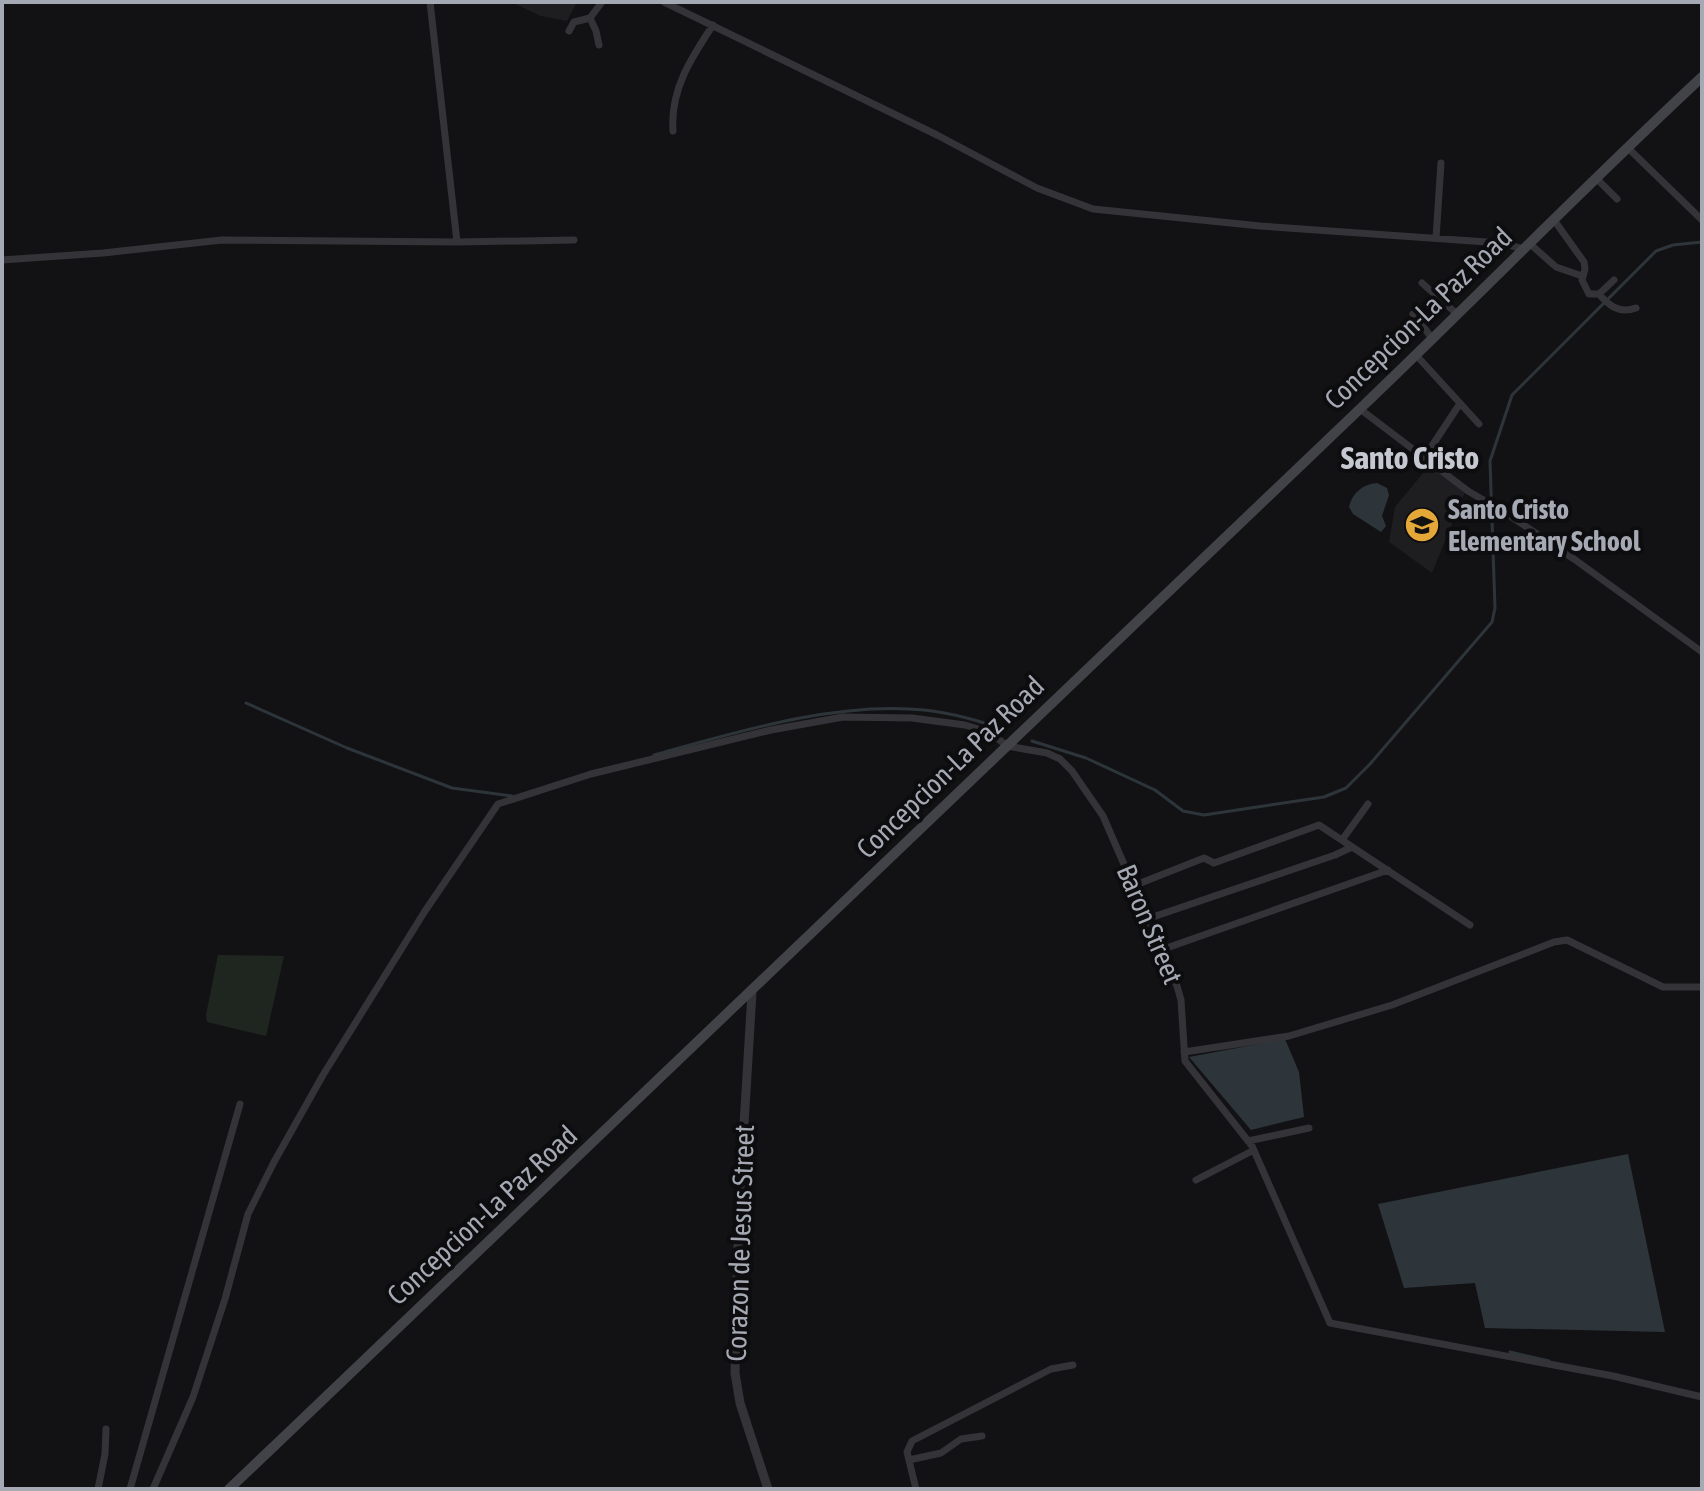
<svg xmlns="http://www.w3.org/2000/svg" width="1704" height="1491" font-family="'Asap Condensed',sans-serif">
	<rect width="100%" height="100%" fill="#121214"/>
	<!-- built -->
	<path fill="#1e1e21" d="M511 2H577L567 21 541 16Z
		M1429 466 1465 492 1432 573 1389 542 1395 507Z"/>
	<!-- green -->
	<path fill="#1f2620" d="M218 955 284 956 266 1036 207 1022 206 1015Z"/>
	<!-- water -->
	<path fill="#2d353b" d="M1377 483 1387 488 1389 495 1382 516 1386 526 1381 532 1353 514 1349 507C1352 493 1363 484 1377 483Z
		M1285 1039 1299 1072 1304 1117 1251 1130 1189 1057Z
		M1628 1154 1665 1332 1485 1328 1475 1283 1404 1288 1378 1204Z"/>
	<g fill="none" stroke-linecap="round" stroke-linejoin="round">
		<!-- stream -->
		<path stroke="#2d353b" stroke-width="3" d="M246 703 347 748 452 788 512 796
			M1032 741 1086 758 1155 790 1183 811 1204 815 1324 797 1346 788 1370 764 1492 622 1495 608 1490 461 1512 395 1656 251 1673 245 1702 242
			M654 755C737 732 837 701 924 710 953 713 979 721 1006 730
			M1510 1352 1549 1361"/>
		<!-- minor -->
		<path stroke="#343438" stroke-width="7" d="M664 2 937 135 1037 188 1093 209 1260 226 1501 243 1524 249
			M590 18 596 31 599 45
			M569 31 574 22 590 18 602 2
			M673 131C670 90 691 58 713 25
			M1628 148 1702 220
			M1597 179 1617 199
			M1554 220 1584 262 1585 269 1582 280 1589 294H1599L1614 280
			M1436 238 1441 163
			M457 242 574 240
			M1529 243 1556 267 1582 276
			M2 260 103 253 222 240 457 242 430 2
			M1422 283 1457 314
			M1599 294C1609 306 1620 314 1636 308
			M1413 314 1432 338
			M1416 355 1479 424
			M1360 409 1468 491 1512 517 1574 559 1702 652
			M1424 458 1459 405
			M1342 840 1368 804
			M1133 886 1204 858 1214 863 1319 825 1470 925
			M1147 919 1335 855 1352 847
			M1161 950 1388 870
			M1184 1052 1289 1036 1392 1005 1554 942 1567 940 1663 987H1702
			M1248 1141 1309 1128
			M1196 1180 1254 1150
			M909 1460 941 1453 961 1439 982 1436
			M98 1489 105 1454 106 1429
			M130 1489 240 1104
			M153 1489 193 1397 225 1299 248 1214 274 1162 323 1075 425 911 498 804 591 774 771 730 843 717 912 718 965 725 991 733 1007 746 1047 753 1060 759 1072 771 1103 816 1177 986 1181 1000 1185 1061 1252 1146 1330 1323 1613 1376 1702 1397
			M916 1489 907 1452 912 1441 1051 1369 1073 1365"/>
		<!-- tertiary -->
		<path stroke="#343438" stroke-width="9" d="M752 993 739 1206 735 1373 740 1403 768 1489"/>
		<!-- secondary -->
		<path stroke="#424348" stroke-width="10" d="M229 1489C608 1129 985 767 1364 405 1477 297 1587 184 1702 77"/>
	</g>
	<!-- icons -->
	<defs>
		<g id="school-disc" transform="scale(1.8)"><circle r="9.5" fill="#e4a839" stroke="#0d0d0f"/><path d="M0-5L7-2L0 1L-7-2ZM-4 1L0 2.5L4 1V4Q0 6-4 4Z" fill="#111"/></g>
	</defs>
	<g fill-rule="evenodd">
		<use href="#school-disc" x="1422" y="525"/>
	</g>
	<g text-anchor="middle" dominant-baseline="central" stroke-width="8" stroke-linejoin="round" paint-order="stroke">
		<!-- street labels -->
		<g font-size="28" fill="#a5a9b3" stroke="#0d0d0f">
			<text transform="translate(1418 318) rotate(-44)">Concepcion-La Paz Road</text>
			<text transform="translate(950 767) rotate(-44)">Concepcion-La Paz Road</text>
			<text transform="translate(1150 924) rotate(67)">Baron Street</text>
			<text transform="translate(482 1215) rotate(-43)">Concepcion-La Paz Road</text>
			<text transform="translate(740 1243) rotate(-88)">Corazon de Jesus Street</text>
		</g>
		<!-- poi labels -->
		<g font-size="28" font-weight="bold" fill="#a5a9b3" stroke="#0d0d0f" text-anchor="start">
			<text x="1448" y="509">Santo Cristo<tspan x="1448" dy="32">Elementary School</tspan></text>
		</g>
		<!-- quarter labels -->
		<g font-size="32" font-weight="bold" fill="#c5c8d0" stroke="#0d0d0f">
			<text x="1410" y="457">Santo Cristo</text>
		</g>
	</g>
	<!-- border -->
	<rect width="1704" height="1491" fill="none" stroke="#a5a9b3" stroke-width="8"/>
</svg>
